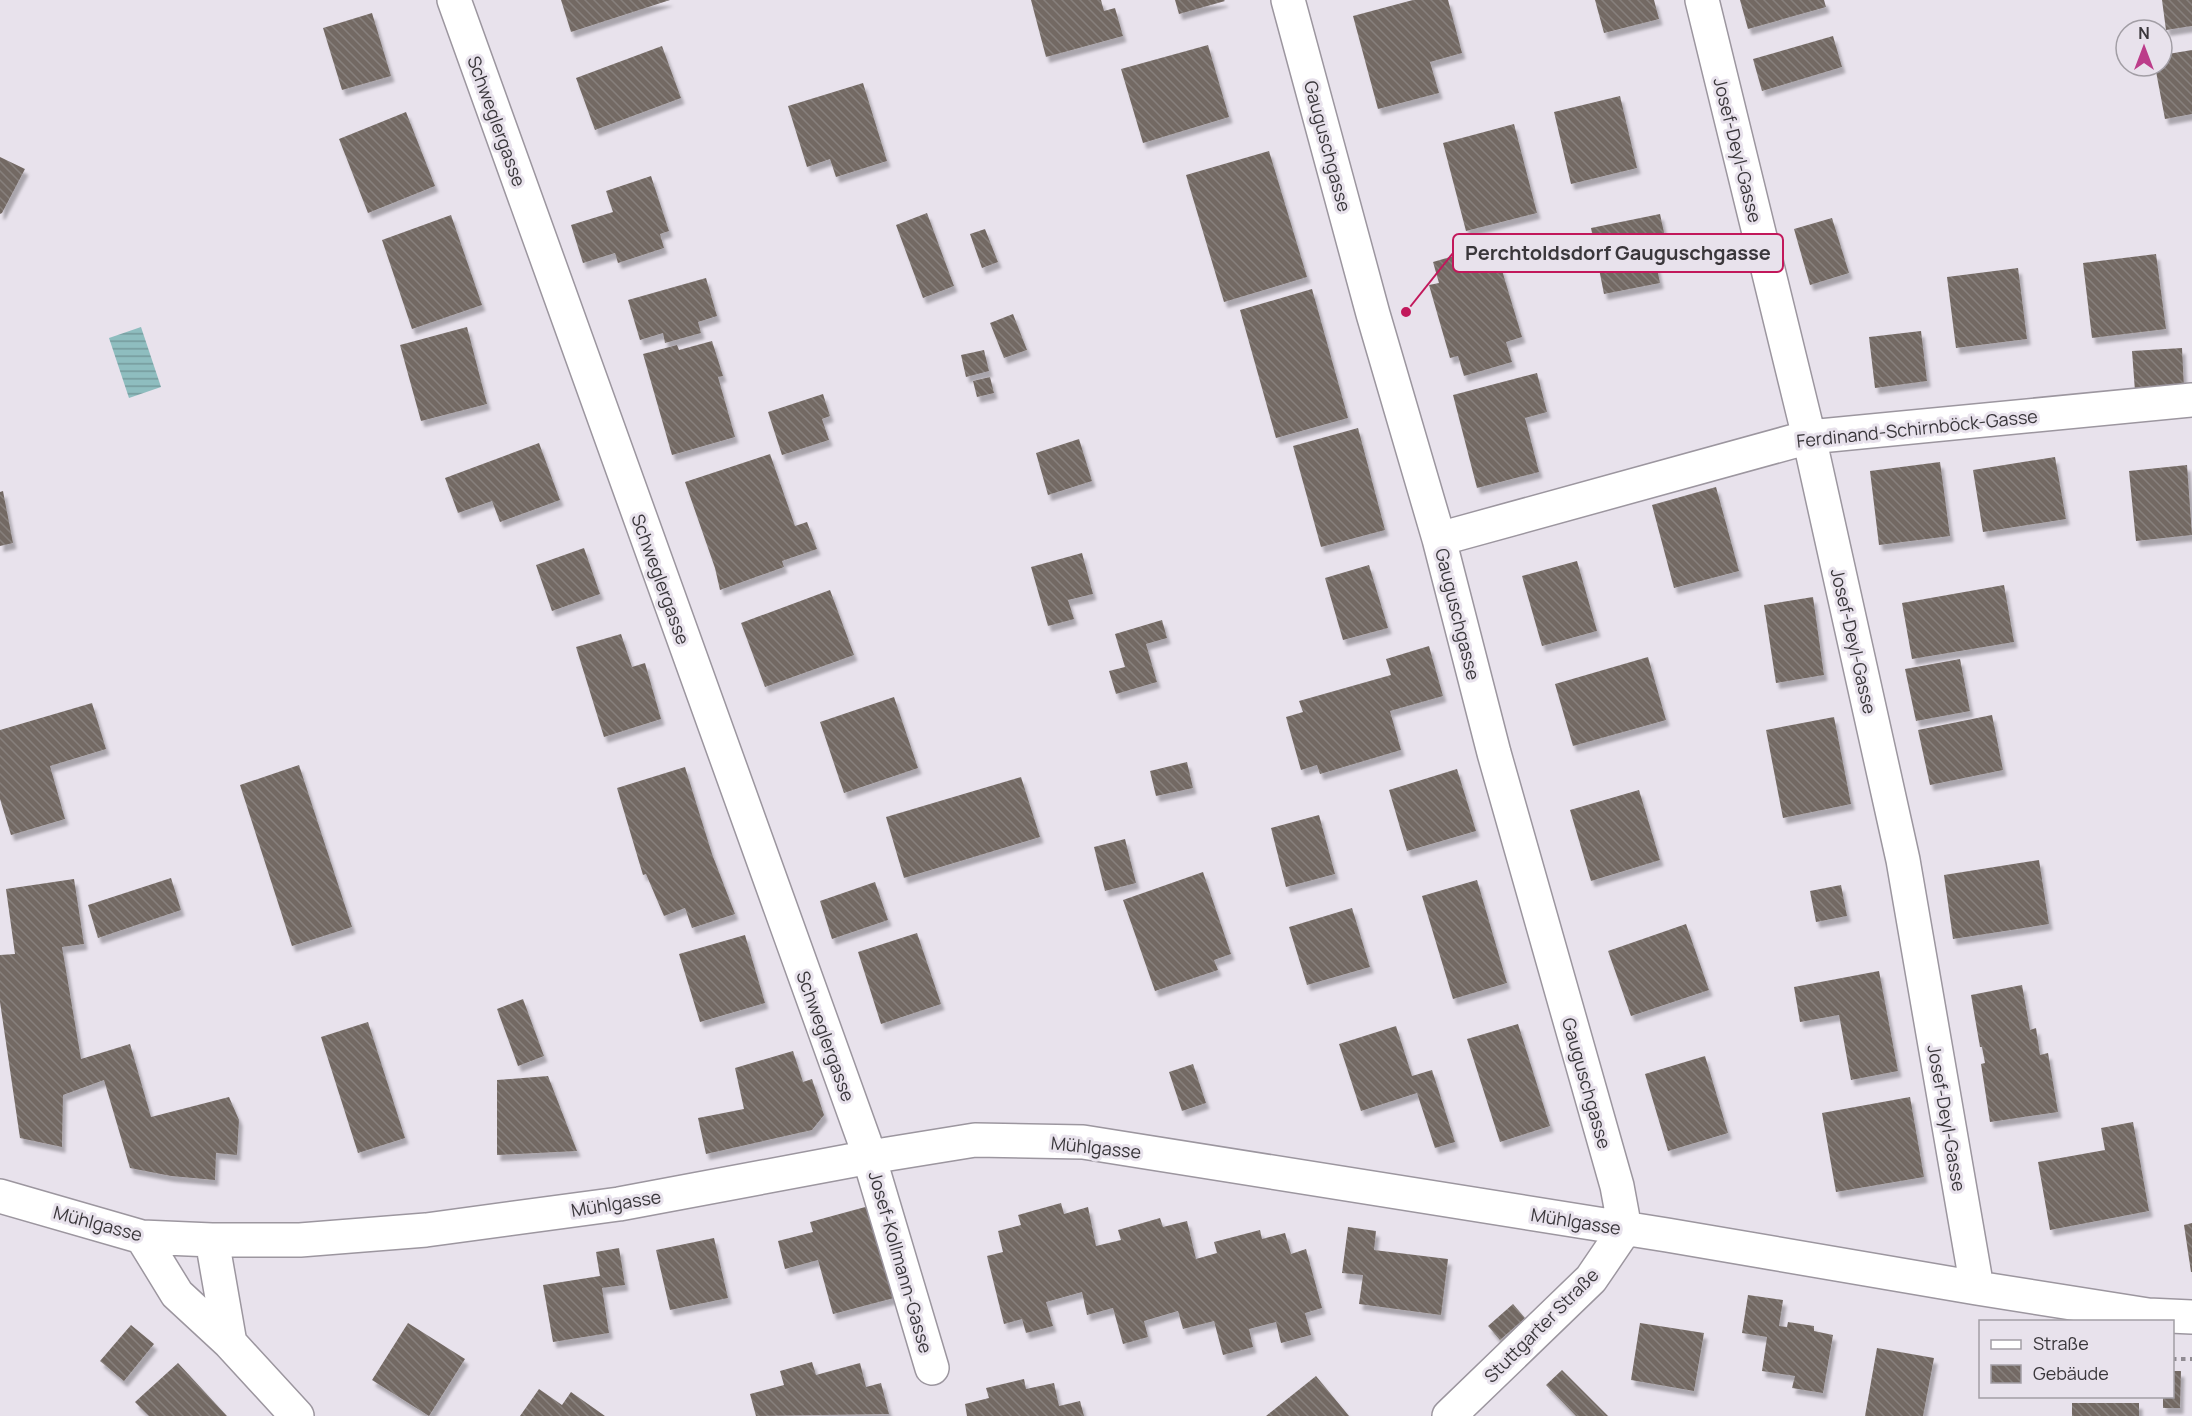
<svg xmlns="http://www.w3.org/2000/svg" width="2192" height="1416" font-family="Manrope,sans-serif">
	<defs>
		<pattern id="water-rules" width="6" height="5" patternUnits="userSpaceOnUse" patternTransform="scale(1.5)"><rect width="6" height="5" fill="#8ebdbf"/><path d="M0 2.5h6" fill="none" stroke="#759a9c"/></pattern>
		<pattern id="building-back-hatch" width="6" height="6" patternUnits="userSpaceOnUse" patternTransform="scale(1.5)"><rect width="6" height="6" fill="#736964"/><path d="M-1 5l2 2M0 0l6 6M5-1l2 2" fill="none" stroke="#87807c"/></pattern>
		<filter id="shadow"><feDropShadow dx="3.5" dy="6" stdDeviation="1.5" flood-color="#0004"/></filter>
	</defs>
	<rect width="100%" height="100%" fill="#e8e2ec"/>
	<!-- water -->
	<path fill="url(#water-rules)" d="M141 327 161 387 129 398 109 338Z"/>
	<!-- building -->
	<path fill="url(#building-back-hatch)" filter="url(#shadow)" d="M561 0H670L571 32Z
		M1031 0H1101L1104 11 1115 8 1123 36 1046 57Z
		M1175 0H1224L1225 1 1179 14Z
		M1413 0H1448L1462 53 1430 62 1439 93 1378 109 1353 16Z
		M1595 0H1654L1659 19 1604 33Z
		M1740 0H1824L1826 7 1748 29Z
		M2162 0H2192V26L2166 30Z
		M372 13 391 76 342 90 323 28Z
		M1833 36 1842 67 1762 91 1753 59Z
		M1208 45 1229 117 1143 143 1121 69Z
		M662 46 681 98 595 130 576 78Z
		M2192 50V114L2165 119 2155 66H2162V55Z
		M863 83 887 161 836 177 830 159 807 167 788 106Z
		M1620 96 1637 168 1571 184 1554 112Z
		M406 112 435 186 368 213 339 139Z
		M1514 124 1537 213 1466 231 1443 143Z
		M1269 151 1307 277 1224 302 1186 175Z
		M0 157 25 169 2 213 0 214Z
		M651 176 669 231 660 234 664 248 618 263 615 253 583 263 571 225 613 212 606 191Z
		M927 213 954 286 923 298 896 225Z
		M1660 214 1668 251 1654 254 1660 283 1604 294 1591 228Z
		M451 215 482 305 412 329 382 240Z
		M1832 218 1849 273 1810 285 1794 229Z
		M985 229 998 262 982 268 970 234Z
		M1481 248 1488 271 1501 267 1522 337 1506 342 1512 362 1464 376 1458 356 1450 358 1429 285 1439 283 1433 262Z
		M2156 254 2166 329 2092 338 2083 263Z
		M2018 268 2027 339 1956 348 1947 277Z
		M706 278 717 316 698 322 701 333 665 343 663 333 640 340 628 300Z
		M1312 289 1348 418 1276 438 1240 310Z
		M1013 314 1027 350 1004 358 990 323Z
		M467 327 487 404 421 421 400 345Z
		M1921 331 1927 381 1875 388 1869 337Z
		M712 341 723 376 718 377 735 437 672 455 643 354 677 345 679 350Z
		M2182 348 2184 388 2135 391 2132 351Z
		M984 350 989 371 966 377 961 355Z
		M1537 373 1547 412 1525 418 1539 472 1477 488 1453 395Z
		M990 377 994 393 977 397 973 381Z
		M823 394 830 416 822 419 829 440 782 455 768 412Z
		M1358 428 1385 530 1321 547 1293 446Z
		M1079 439 1092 481 1048 495 1036 453Z
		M539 443 560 500 500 522 492 501 458 513 445 478Z
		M770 454 795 526 807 522 817 549 782 561 784 567 720 590 715 568 685 482Z
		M2055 457 2066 519 1983 532 1973 470Z
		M1940 462 1950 536 1879 545 1870 471Z
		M2187 465 2192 535 2136 541 2129 471Z
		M1716 487 1739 571 1674 588 1652 505Z
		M3 491 13 543 0 546V492Z
		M584 548 600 594 552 611 536 565Z
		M1082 553 1093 594 1068 600 1074 619 1048 626 1031 567Z
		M1577 561 1597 631 1542 646 1522 576Z
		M1369 565 1388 628 1343 640 1325 578Z
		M2004 585 2014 642 1912 659 1902 603Z
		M830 590 854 655 765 687 741 623Z
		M1813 597 1824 675 1776 683 1764 605Z
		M1162 620 1167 638 1146 644 1157 682 1116 694 1109 671 1125 667 1115 634Z
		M621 634 632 667 645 663 661 719 604 737 576 647Z
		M1429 646 1443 696 1390 711 1401 750 1320 774 1317 765 1301 770 1286 717 1303 712 1299 701 1391 675 1386 659Z
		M1648 657 1666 720 1573 746 1555 684Z
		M1960 659 1970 711 1916 721 1905 669Z
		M894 697 918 768 844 793 820 722Z
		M92 703 106 749 50 766 65 819 11 835 0 799V730Z
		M1992 715 2003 770 1930 785 1918 730Z
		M1834 717 1851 804 1783 818 1766 730Z
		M1187 762 1193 788 1156 796 1150 771Z
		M299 765 352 927 292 946 240 785Z
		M685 767 712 854 735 914 692 928 685 908 664 916 646 874 643 875 617 788Z
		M1457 769 1476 831 1407 851 1389 790Z
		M1021 777 1040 837 904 878 886 817Z
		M1639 790 1660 860 1591 881 1570 810Z
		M1319 815 1335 874 1286 887 1271 828Z
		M1125 839 1136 883 1105 891 1094 847Z
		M2039 860 2049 924 1953 939 1944 875Z
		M1203 872 1231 954 1214 960 1218 970 1155 991 1123 900Z
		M171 878 181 910 98 938 88 905Z
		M74 879 84 944 62 947 81 1059 130 1044 151 1117 229 1097 239 1120 237 1155 216 1153 215 1180 171 1176 130 1168 104 1080 63 1095 62 1147 20 1138 0 1002V955L15 954 6 889Z
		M1477 880 1507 983 1453 999 1422 896Z
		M875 882 888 920 832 939 820 901Z
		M1841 885 1847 916 1816 922 1810 891Z
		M1352 908 1370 967 1307 985 1289 927Z
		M1686 924 1709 990 1631 1016 1608 951Z
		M917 933 941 1004 881 1024 858 952Z
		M745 935 765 1003 700 1022 679 954Z
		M1879 971 1898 1071 1851 1080 1839 1015 1800 1022 1794 987Z
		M2022 985 2030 1030 2036 1028 2040 1055 2048 1053 2058 1112 1990 1122 1981 1064 1985 1063 1982 1047H1980L1971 995Z
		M523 999 544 1056 518 1066 497 1009Z
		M368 1022 405 1138 358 1153 321 1037Z
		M1518 1024 1550 1126 1500 1142 1467 1039Z
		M1396 1026 1412 1076 1432 1070 1455 1142 1435 1148 1417 1093 1361 1111 1339 1044Z
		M793 1051 803 1082 812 1079 824 1115 812 1130 706 1154 698 1118 744 1109 735 1068Z
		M1705 1056 1728 1133 1668 1151 1645 1074Z
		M1193 1064 1206 1103 1182 1111 1169 1072Z
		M548 1076 577 1151 497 1155V1080Z
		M1910 1097 1924 1177 1836 1192 1822 1113Z
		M2133 1122 2149 1211 2050 1230 2038 1162 2105 1150 2101 1128Z
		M1061 1203 1064 1214 1088 1207 1096 1246 1121 1240 1118 1230 1160 1218 1163 1227 1187 1221 1196 1259 1217 1253 1214 1242 1260 1230 1262 1239 1285 1233 1291 1254 1306 1249 1322 1308 1305 1313 1311 1335 1281 1343 1276 1322 1249 1329 1253 1347 1223 1355 1214 1321 1183 1329 1178 1311 1144 1321 1148 1337 1123 1344 1113 1308 1087 1315 1082 1292 1046 1302 1053 1326 1026 1333 1022 1319 1004 1324 987 1256 1003 1252 998 1231 1021 1225 1018 1215Z
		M869 1206 894 1298 833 1314 818 1260 785 1269 778 1241 813 1232 810 1222Z
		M2192 1223V1272H2191L2184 1225Z
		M1348 1227 1376 1231 1374 1250 1448 1259 1441 1315 1359 1304 1363 1275 1342 1273Z
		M714 1238 728 1298 670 1310 656 1250Z
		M619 1248 625 1285 602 1288 609 1333 553 1342 543 1285 600 1276 596 1252Z
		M1748 1295 1783 1300 1779 1326 1787 1327 1788 1322 1814 1326V1331L1833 1335 1823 1393 1792 1388 1795 1376 1762 1371 1767 1337 1742 1333Z
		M1513 1304 1525 1318 1500 1340 1488 1326Z
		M408 1323 465 1359 429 1416 372 1380Z
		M1640 1323 1704 1333 1694 1391 1631 1380Z
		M131 1325 154 1344 124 1381 100 1361Z
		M1877 1348 1934 1358 1923 1416H1865Z
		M812 1362 816 1375 860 1363 866 1387 881 1383 889 1414 756 1416 750 1394 784 1385 780 1371Z
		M178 1363 227 1416H149L135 1402Z
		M1562 1370 1608 1416H1576L1546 1385Z
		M2172 1371H2181L2180 1408H2163V1396H2172Z
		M1316 1376 1349 1416H1266Z
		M1024 1379 1026 1389 1054 1383 1059 1406 1080 1401 1084 1416H967L965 1404 989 1398 986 1388Z
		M539 1389 562 1405 571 1392 605 1416H520Z
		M2072 1403H2139V1416H2072Z"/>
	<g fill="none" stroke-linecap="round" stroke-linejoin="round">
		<!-- minor casing -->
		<g stroke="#9c969f" stroke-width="36">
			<path id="minor" d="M454 0 864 1140 932 1368
				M1288 0 1373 314 1439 539 1494 753 1617 1186 1625 1229
				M1702 0 1809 437 1903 860 1977 1288
				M1439 539 1809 437 2192 400
				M0 1196 142 1237 212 1240H300L426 1230 619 1204 870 1157 975 1140 1083 1142 1667 1235 1977 1288 2148 1315 2192 1317
				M142 1237 177 1294 230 1343 297 1416
				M212 1240 230 1343
				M1449 1416 1591 1279 1625 1229"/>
		</g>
		<!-- path -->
		<path stroke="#908b92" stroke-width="4" stroke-dasharray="4.5 4.5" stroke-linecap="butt" d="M2172 1359H2192"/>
		<!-- minor -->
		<use href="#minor" stroke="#fff" stroke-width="33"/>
	</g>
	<g text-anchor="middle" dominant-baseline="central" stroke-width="6" stroke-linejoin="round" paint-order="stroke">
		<!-- street labels -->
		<g font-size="18" fill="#3a373b" stroke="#e8e2ec">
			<text transform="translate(497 121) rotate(70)">Schweglergasse</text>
			<text transform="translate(1328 146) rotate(75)">Gauguschgasse</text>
			<text transform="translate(1738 150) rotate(76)">Josef-Deyl-Gasse</text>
			<text transform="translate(1917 428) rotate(-6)">Ferdinand-Schirnböck-Gasse</text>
			<text transform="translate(661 579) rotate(70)">Schweglergasse</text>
			<text transform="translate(1458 614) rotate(76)">Gauguschgasse</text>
			<text transform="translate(1854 641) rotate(77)">Josef-Deyl-Gasse</text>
			<text transform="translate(826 1036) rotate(70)">Schweglergasse</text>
			<text transform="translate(1587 1083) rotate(74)">Gauguschgasse</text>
			<text transform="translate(1947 1118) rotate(80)">Josef-Deyl-Gasse</text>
			<text transform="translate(1096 1147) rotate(6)">Mühlgasse</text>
			<text transform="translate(616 1203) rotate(-9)">Mühlgasse</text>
			<text transform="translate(1576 1221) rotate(9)">Mühlgasse</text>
			<text transform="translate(98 1223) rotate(15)">Mühlgasse</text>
			<text transform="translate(901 1262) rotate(74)">Josef-Kollmann-Gasse</text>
			<text transform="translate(1541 1325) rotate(-45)">Stuttgarter Straße</text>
		</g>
	</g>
	<!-- callouts -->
	<path fill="none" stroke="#c2185b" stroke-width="2" d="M1406 312L1453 253"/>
	<circle fill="#c2185b" stroke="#e8e2ec" stroke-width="2" cx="1406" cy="312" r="6"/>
	<rect fill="#e8e2ec" stroke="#c2185b" stroke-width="2" x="1453" y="234" width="330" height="38" rx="6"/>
	<g font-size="20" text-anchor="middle" font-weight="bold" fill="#3a373b">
		<text x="1618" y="260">Perchtoldsdorf Gauguschgasse</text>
	</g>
	<!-- legend -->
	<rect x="1979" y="1320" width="195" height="78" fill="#e8e2ec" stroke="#a29ea5" stroke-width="1.5"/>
	<rect x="1991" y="1340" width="30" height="9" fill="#ffffff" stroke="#a29ea5" stroke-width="1.5"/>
	<text x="2033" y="1350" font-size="18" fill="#3a373b">Straße</text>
	<rect x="1991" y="1365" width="30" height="18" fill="url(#building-back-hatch)" stroke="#a29ea5" stroke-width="1.5"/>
	<text x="2033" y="1380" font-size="18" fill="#3a373b">Gebäude</text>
	<!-- north arrow -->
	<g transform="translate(2144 48)"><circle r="28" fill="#e8e2ec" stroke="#a29ea5" stroke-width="1.5"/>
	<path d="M0-4.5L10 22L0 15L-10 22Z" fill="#bc3d8a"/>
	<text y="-9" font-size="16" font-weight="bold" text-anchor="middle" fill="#3a373b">N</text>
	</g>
</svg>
